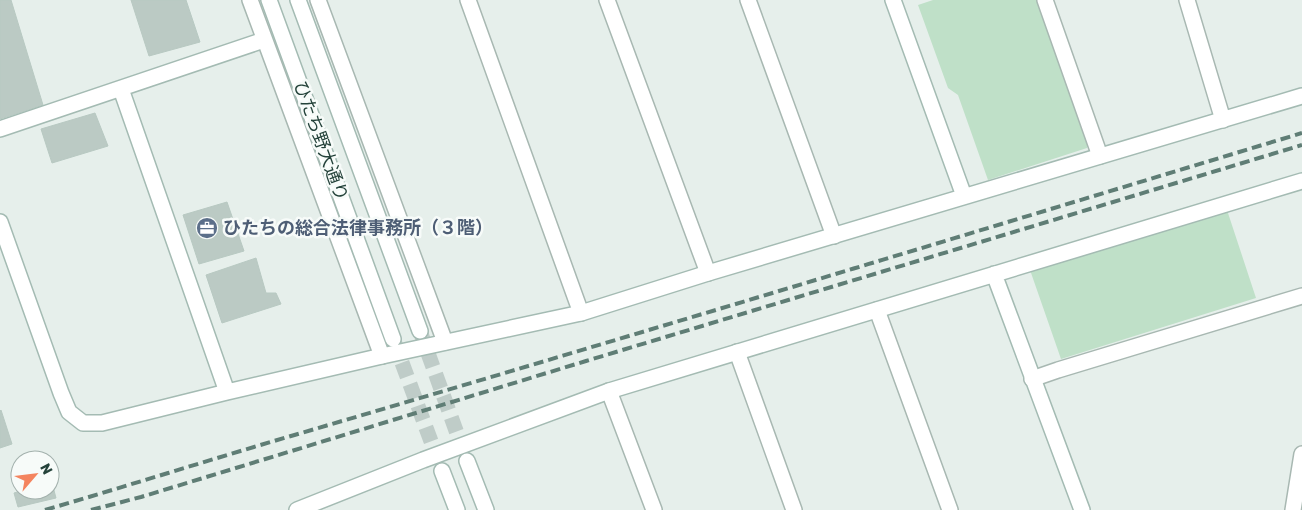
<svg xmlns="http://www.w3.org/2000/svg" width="1302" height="510" font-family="Rubik,'Noto Sans JP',sans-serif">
	<rect width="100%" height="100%" fill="#e6efeb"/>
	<!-- green -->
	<path fill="#bfe0c8" d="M933 0H1040L1089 137 1087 148 988 180 958 95 948 88 918 5Z
		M1227 210 1256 298 1061 359 1030 270Z"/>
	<!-- building -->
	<path fill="#bbcac4" stroke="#b8c9c2" d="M0 0H11L43 105 0 119Z
		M131 0H186L200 42 149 56Z
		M95 113 108 146 52 163 41 129Z
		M227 202 244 251 199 264 183 215Z
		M256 258 266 293H276L281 304 222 323 206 275Z
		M1 410 12 444 0 448V411Z
		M50 483H52L56 498 18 507 14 493 24 490H50Z"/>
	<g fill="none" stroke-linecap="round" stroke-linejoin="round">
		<!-- secondary-tunnel -->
		<path stroke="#bfccc8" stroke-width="15" stroke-dasharray="15 8" stroke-linecap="butt" d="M420 331 467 461
			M394 341 442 471"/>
		<!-- street casing -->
		<g stroke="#a8b8b2" stroke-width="18">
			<path id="street" d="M250 0 382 356
				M318 0 445 342
				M468 0 581 313
				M607 0 708 273
				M748 0 834 236
				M1045 0 1100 156
				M1187 0 1223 120
				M877 310 950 510
				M737 352 794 510
				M1032 379 1058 370 1302 296
				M609 391 654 510
				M1293 510 1302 454"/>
		</g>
		<!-- secondary casing -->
		<g stroke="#a4bbb3" stroke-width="18">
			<path id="secondary" d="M269 0 393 339
				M298 0 420 331
				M893 0 964 196
				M121 89 227 392
				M0 129 264 40
				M0 222 61 393 69 412 83 423H102L227 392 382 356 581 313 708 273 1302 96
				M994 274 1082 510
				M467 461 486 510
				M442 471 457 510
				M297 510 423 460 609 391 1302 181"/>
		</g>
		<!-- street -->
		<use href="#street" stroke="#fff" stroke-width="15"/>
		<!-- secondary -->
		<use href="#secondary" stroke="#fff" stroke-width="15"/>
		<!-- rail -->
		<path stroke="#5f7d75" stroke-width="4" stroke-dasharray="10 5" stroke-linecap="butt" d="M45 510C127 486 209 460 291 436 629 337 965 235 1302 133
			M91 510 141 497 586 361 1302 145"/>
	</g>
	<!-- icons -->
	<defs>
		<g id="office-disc" transform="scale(1.125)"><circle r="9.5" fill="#5c6f8a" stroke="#f7fbf9"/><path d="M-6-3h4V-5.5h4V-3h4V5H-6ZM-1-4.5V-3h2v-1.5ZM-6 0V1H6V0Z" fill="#fff"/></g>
	</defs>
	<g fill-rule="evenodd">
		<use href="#office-disc" x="207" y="228"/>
	</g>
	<g text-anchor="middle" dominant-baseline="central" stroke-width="5" stroke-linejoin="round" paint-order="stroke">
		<!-- street labels -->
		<g font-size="18" fill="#24423a" stroke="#f7fbf9">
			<text transform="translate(321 141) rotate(70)">ひたち野大通り</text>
		</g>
		<!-- service labels -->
		<g font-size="18" font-weight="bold" fill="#4e5e75" stroke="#f7fbf9" text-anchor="start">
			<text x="223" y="228">ひたちの総合法律事務所（３階）</text>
		</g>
	</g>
	<!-- north arrow -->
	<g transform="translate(35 475) rotate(62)"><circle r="24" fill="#f7fbf9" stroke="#a3b1ad"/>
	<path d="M0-4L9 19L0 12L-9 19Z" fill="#f4845f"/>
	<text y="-8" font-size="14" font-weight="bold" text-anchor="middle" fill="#24423a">N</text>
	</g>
</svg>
